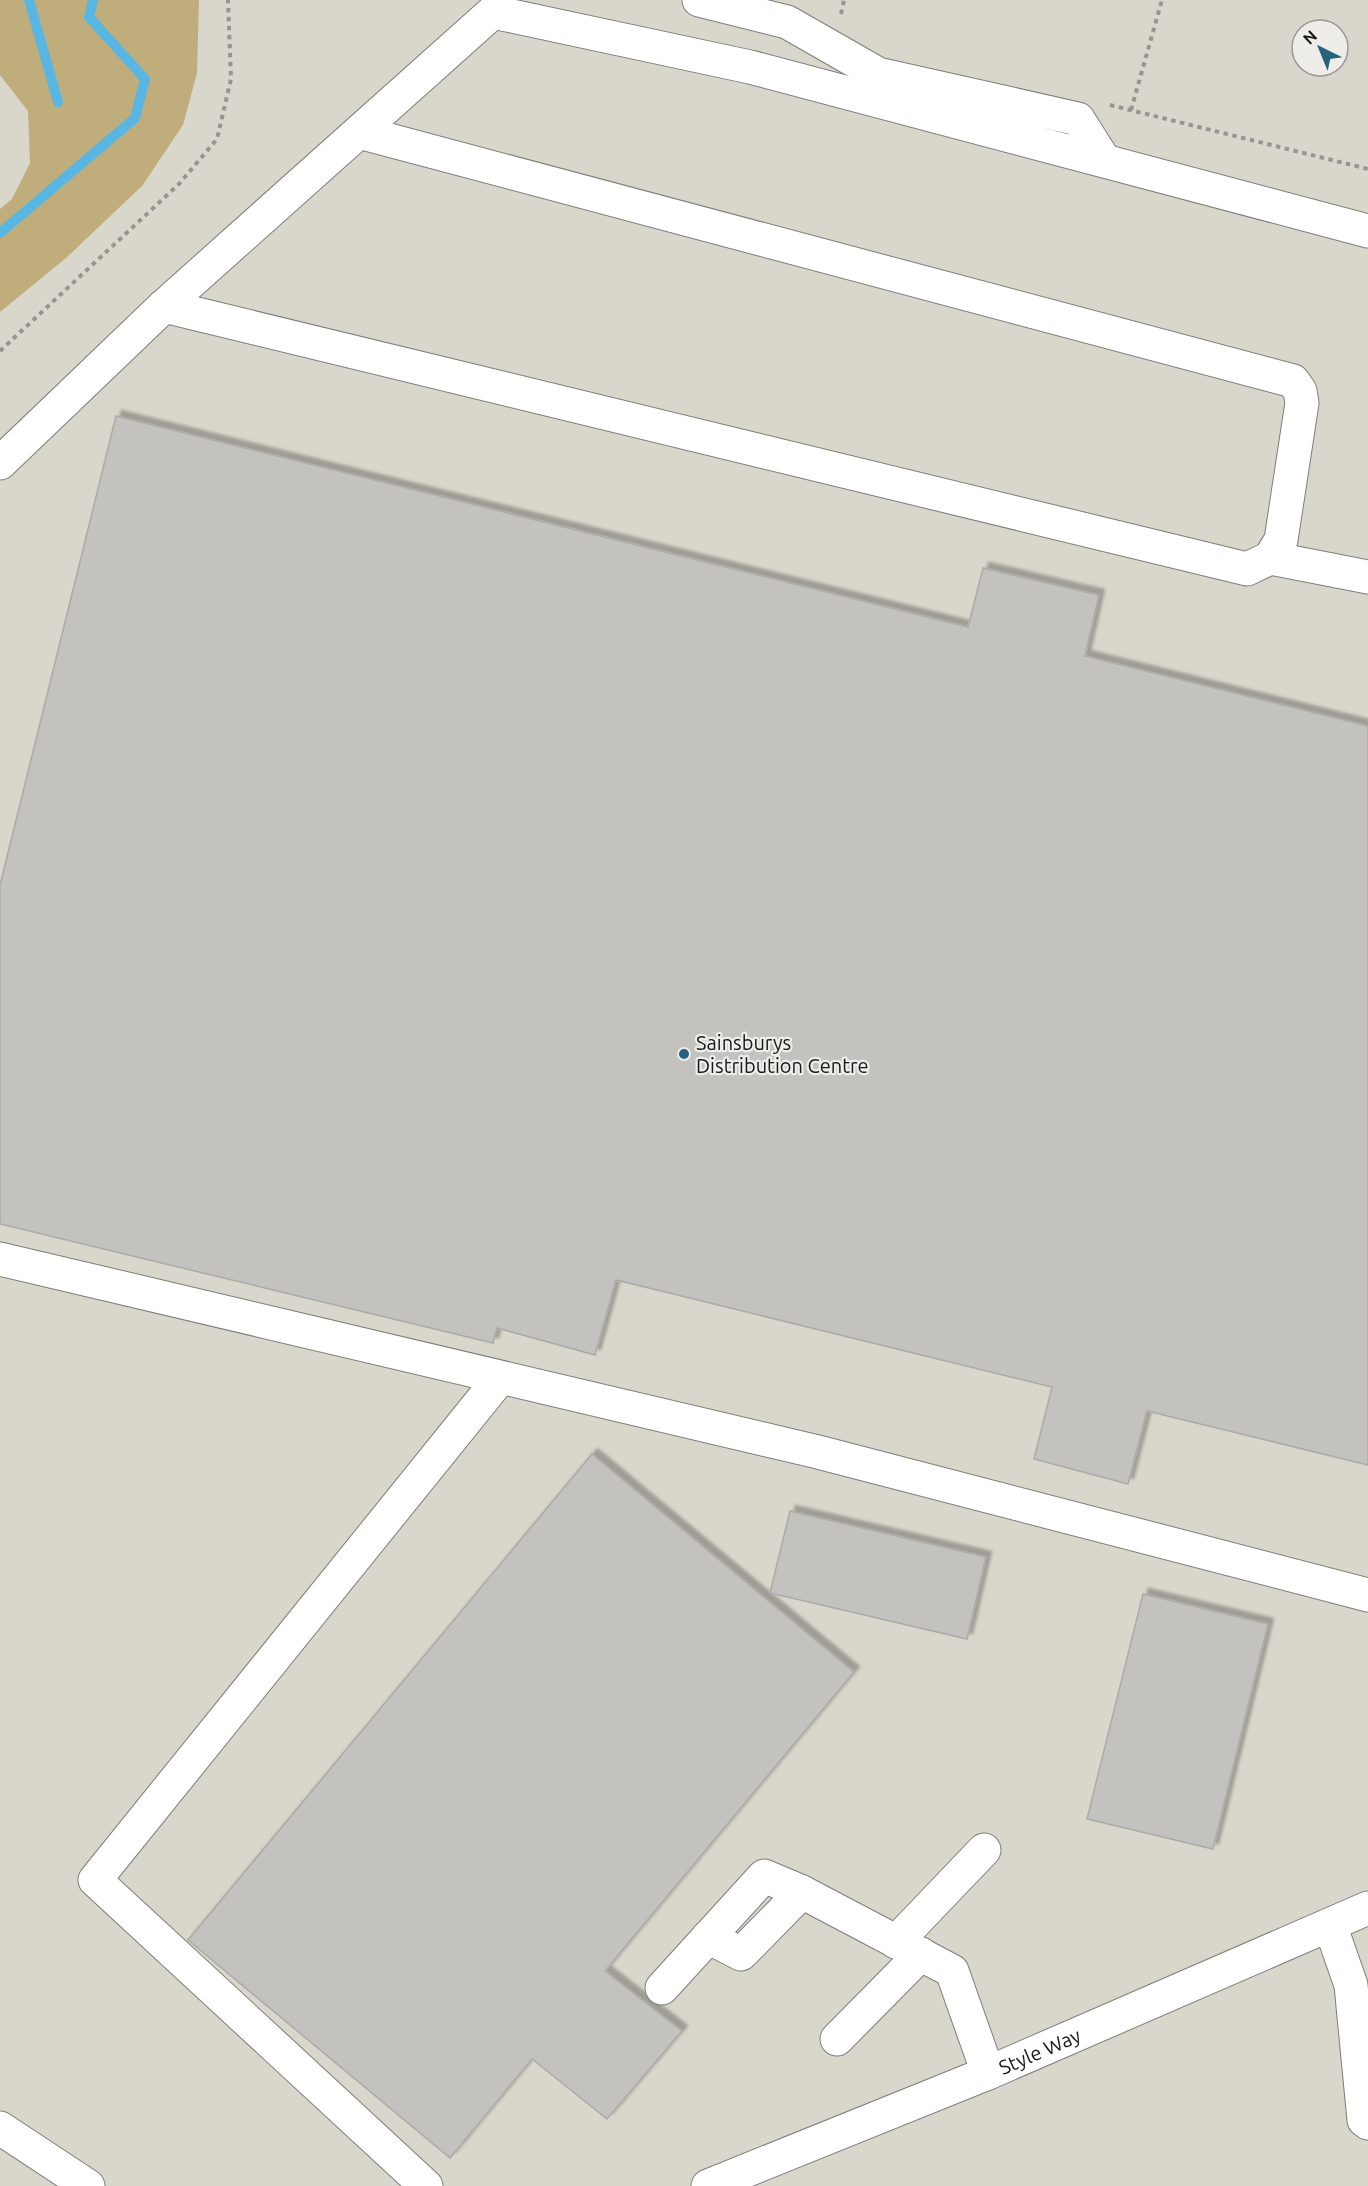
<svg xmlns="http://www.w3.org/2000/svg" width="1368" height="2186" font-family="Ubuntu,sans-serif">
	<defs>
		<filter id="shadow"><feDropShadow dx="5.5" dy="-5.5" stdDeviation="1.5" flood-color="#0004"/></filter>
	</defs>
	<rect width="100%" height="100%" fill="#e1dfdc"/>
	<!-- built -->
	<path fill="#d9d6cb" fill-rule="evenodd" d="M111 0H1368V2186H0V22ZM1302 30H1338V66H1302Z"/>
	<!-- green -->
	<path fill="#bfad7b" d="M0 0H199L197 73 183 125 142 186 66 258 0 312V209L12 199 30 163 28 111 0 75Z"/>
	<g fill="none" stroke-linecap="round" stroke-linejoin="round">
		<!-- stream -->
		<path stroke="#58b7e2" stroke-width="10" d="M29 0 58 102
			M0 233 135 118 145 79 89 17 93 0"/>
	</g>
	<!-- building -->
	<path fill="#c3c2be" stroke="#abaaa7" stroke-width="1.5" filter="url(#shadow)" d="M116 416 968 627 983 568 1099 595 1085 656 1368 726V1465L1147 1411 1128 1484 1034 1459 1052 1387 616 1280 595 1355 497 1328 493 1343 0 1224V885Z
		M592 1454 854 1672 605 1971 682 2031 607 2119 532 2059 450 2158 188 1940Z
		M790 1511 986 1557 967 1639 770 1593Z
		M1143 1594 1268 1624 1213 1849 1087 1819Z"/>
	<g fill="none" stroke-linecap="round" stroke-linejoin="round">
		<!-- minor casing -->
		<g stroke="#7e7d7a" stroke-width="35">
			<g id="minor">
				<path d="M699 0 787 22 878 74 1078 119 1104 160"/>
				<path d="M164 306 1247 569 1270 558 1281 540 1302 403 1300 391 1293 381 359 132"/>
				<path d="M0 463 164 306 493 12 750 67 1368 231"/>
				<path d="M1270 558 1368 577"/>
				<path d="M0 1259 818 1452 1368 1595"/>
				<path d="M1330 1925 1351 1985 1364 2120 1368 2123"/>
				<path d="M708 1937 741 1954 802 1892 952 1971 988 2073"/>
				<path d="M896 1942 984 1850"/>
				<path d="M662 1988 764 1876 802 1892"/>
				<path d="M837 2039 921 1954"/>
				<path d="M0 2128 88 2186"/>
				<path d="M426 2186 95 1880 500 1378"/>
				<path id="s1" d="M708 2186 988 2073 1368 1908"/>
			</g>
		</g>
		<!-- path -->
		<path stroke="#969592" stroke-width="4" stroke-dasharray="4.5 4.5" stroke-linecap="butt" d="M841 14 844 0
			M1110 105 1368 169
			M1131 110 1162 0
			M0 351 179 184 217 139 231 79 228 0"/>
		<!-- minor -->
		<use href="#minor" stroke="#fff" stroke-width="33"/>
	</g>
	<!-- markers -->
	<circle fill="#28617b" stroke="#eeede9" stroke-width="2" cx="684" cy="1054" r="6"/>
	<g text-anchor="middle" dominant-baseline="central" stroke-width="4.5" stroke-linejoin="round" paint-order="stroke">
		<!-- poi labels -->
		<g font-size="20" fill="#191817" stroke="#eeede9" text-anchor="start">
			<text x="696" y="1042">Sainsburys<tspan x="696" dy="23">Distribution Centre</tspan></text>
		</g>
		<!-- street labels -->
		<g font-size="20" fill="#191817" stroke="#eeede9">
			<text stroke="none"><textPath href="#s1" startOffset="358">Style Way</textPath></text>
		</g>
	</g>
	<!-- north arrow -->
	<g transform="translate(1320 48) rotate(317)"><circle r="28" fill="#eeede9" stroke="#999895" stroke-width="1.5"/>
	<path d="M0-4.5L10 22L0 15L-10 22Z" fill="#28617b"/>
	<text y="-9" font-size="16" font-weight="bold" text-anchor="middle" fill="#191817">N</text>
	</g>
</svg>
